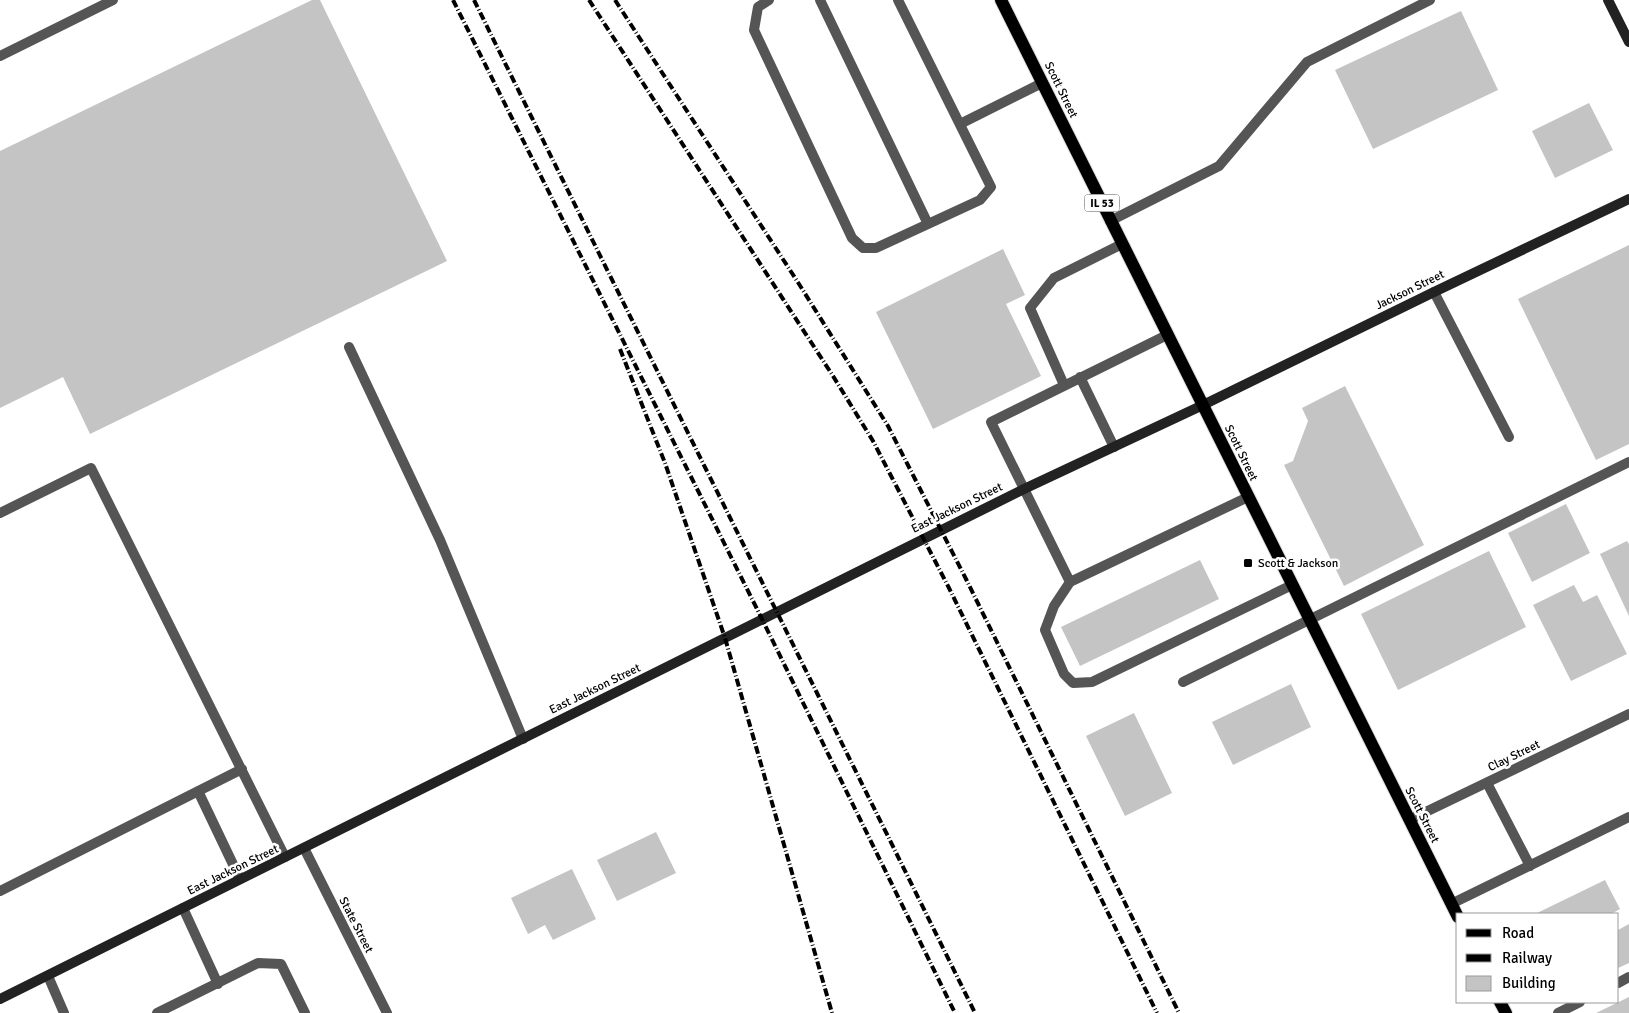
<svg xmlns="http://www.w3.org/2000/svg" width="1629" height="1013" font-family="Signika,sans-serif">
	<rect width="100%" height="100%" fill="#fff"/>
	<!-- building -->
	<path fill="#c4c4c4" d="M312 0H320L447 261 90 434 63 377 0 408V151Z
		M1461 11 1498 90 1373 149 1335 70Z
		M1589 103 1613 150 1555 178 1532 131Z
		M1629 245V444L1596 460 1518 299Z
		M1003 249 1025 295 1006 304 1041 376 933 429 876 312Z
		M1345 386 1424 545 1344 586 1284 465 1293 461 1308 421 1302 408Z
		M1566 504 1590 553 1532 582 1508 533Z
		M1627 541 1629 544V616L1600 554Z
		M1489 551 1526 627 1398 690 1361 614Z
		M1200 560 1219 599 1080 666 1061 627Z
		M1574 585 1583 602 1597 595 1627 654 1571 681 1533 605Z
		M1291 684 1311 727 1233 765 1212 722Z
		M1134 713 1172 793 1125 816 1086 736Z
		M656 832 676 873 617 901 597 860Z
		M572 869 596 919 553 940 545 925 528 934 511 898Z
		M1605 880 1620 909 1611 914H1535Z
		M1629 924V963L1618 968V930Z
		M1629 997V1013H1596Z"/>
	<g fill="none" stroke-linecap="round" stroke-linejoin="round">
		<!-- primary casing -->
		<g stroke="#dbdbdb" stroke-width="14">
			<path id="primary" d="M1001 0 1458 917
				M1500 1002 1506 1013"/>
		</g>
		<!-- lane -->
		<path stroke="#555" stroke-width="10" d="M769 0 758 7 754 30 852 238 863 248H876L980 200 991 187 898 0
			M820 0 928 224
			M960 124 1042 83
			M1110 221 1219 166 1307 62 1430 0
			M1434 292 1509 437
			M1167 335 991 422 1070 582 1248 497
			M349 347 440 540 523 739
			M1080 377 1114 447
			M1064 385 1030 308 1054 278 1122 244
			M0 513 91 468 285 857
			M1070 582 1054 606 1045 630 1064 674 1073 683 1092 682 1292 585
			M1183 682 1629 462
			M1487 783 1530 866
			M198 791 240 879
			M0 891 242 769
			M1451 904 1629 817
			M183 908 218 984
			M48 976 64 1013
			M1618 983 1629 977
			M157 1013 258 963 281 964 305 1013
			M1558 1013 1580 1002"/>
		<!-- street -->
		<path stroke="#555" stroke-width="10" d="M0 56 113 0
			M1409 820 1629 714
			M304 848 387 1013"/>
		<!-- secondary -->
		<path stroke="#222" stroke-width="10" d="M1608 0 1629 42
			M0 999 1024 489 1203 405 1434 292 1629 199"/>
		<!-- primary -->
		<use href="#primary" stroke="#000" stroke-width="12"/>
		<!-- rail -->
		<path stroke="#000" stroke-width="4" stroke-dasharray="8 2.5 1 2.5" stroke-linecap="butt" d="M453 0 762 619 955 1013
			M474 0C640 338 809 675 975 1013
			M589 0 833 376 873 441 949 588 1157 1013
			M615 0 799 284 888 426 967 581 1179 1013
			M620 349 665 463 725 638 832 1013"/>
	</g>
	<!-- markers -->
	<rect fill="#000" stroke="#fff" stroke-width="2" x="1243" y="558" width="10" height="10" rx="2.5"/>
	<g text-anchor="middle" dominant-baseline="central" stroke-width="5" stroke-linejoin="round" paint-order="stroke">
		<!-- shield labels -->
		<rect fill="#fff" stroke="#4c4c4c" stroke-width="1" x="1084.5" y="194.5" width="35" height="17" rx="4"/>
		<g font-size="11" font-weight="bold" fill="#000">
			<text x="1102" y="203">IL 53</text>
		</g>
		<!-- street labels -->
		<g font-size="12" fill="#000" stroke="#fff">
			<text transform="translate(1061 90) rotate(64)">Scott Street</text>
			<text transform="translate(1410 290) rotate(-26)">Jackson Street</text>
			<text transform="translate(1241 453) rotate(64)">Scott Street</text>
			<text transform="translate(957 508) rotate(-26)">East Jackson Street</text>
			<text transform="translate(595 689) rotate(-26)">East Jackson Street</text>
			<text transform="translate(1514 756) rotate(-26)">Clay Street</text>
			<text transform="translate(1422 815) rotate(63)">Scott Street</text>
			<text transform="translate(233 870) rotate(-26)">East Jackson Street</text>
			<text transform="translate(356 925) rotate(63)">State Street</text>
		</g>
		<!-- poi labels -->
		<g font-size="12" fill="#000" stroke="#fff" text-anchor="start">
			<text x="1258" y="563">Scott &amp; Jackson</text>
		</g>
	</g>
	<!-- legend -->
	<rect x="1456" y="913" width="162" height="90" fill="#ffffff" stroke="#999999"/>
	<rect x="1466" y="929" width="25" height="8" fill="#000000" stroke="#999999"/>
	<text x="1502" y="938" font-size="15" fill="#000000">Road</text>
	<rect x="1466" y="954" width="25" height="8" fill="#000000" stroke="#999999"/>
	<text x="1502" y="963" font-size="15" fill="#000000">Railway</text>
	<rect x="1466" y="976" width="25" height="15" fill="#c4c4c4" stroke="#999999"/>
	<text x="1502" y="988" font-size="15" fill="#000000">Building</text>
</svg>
